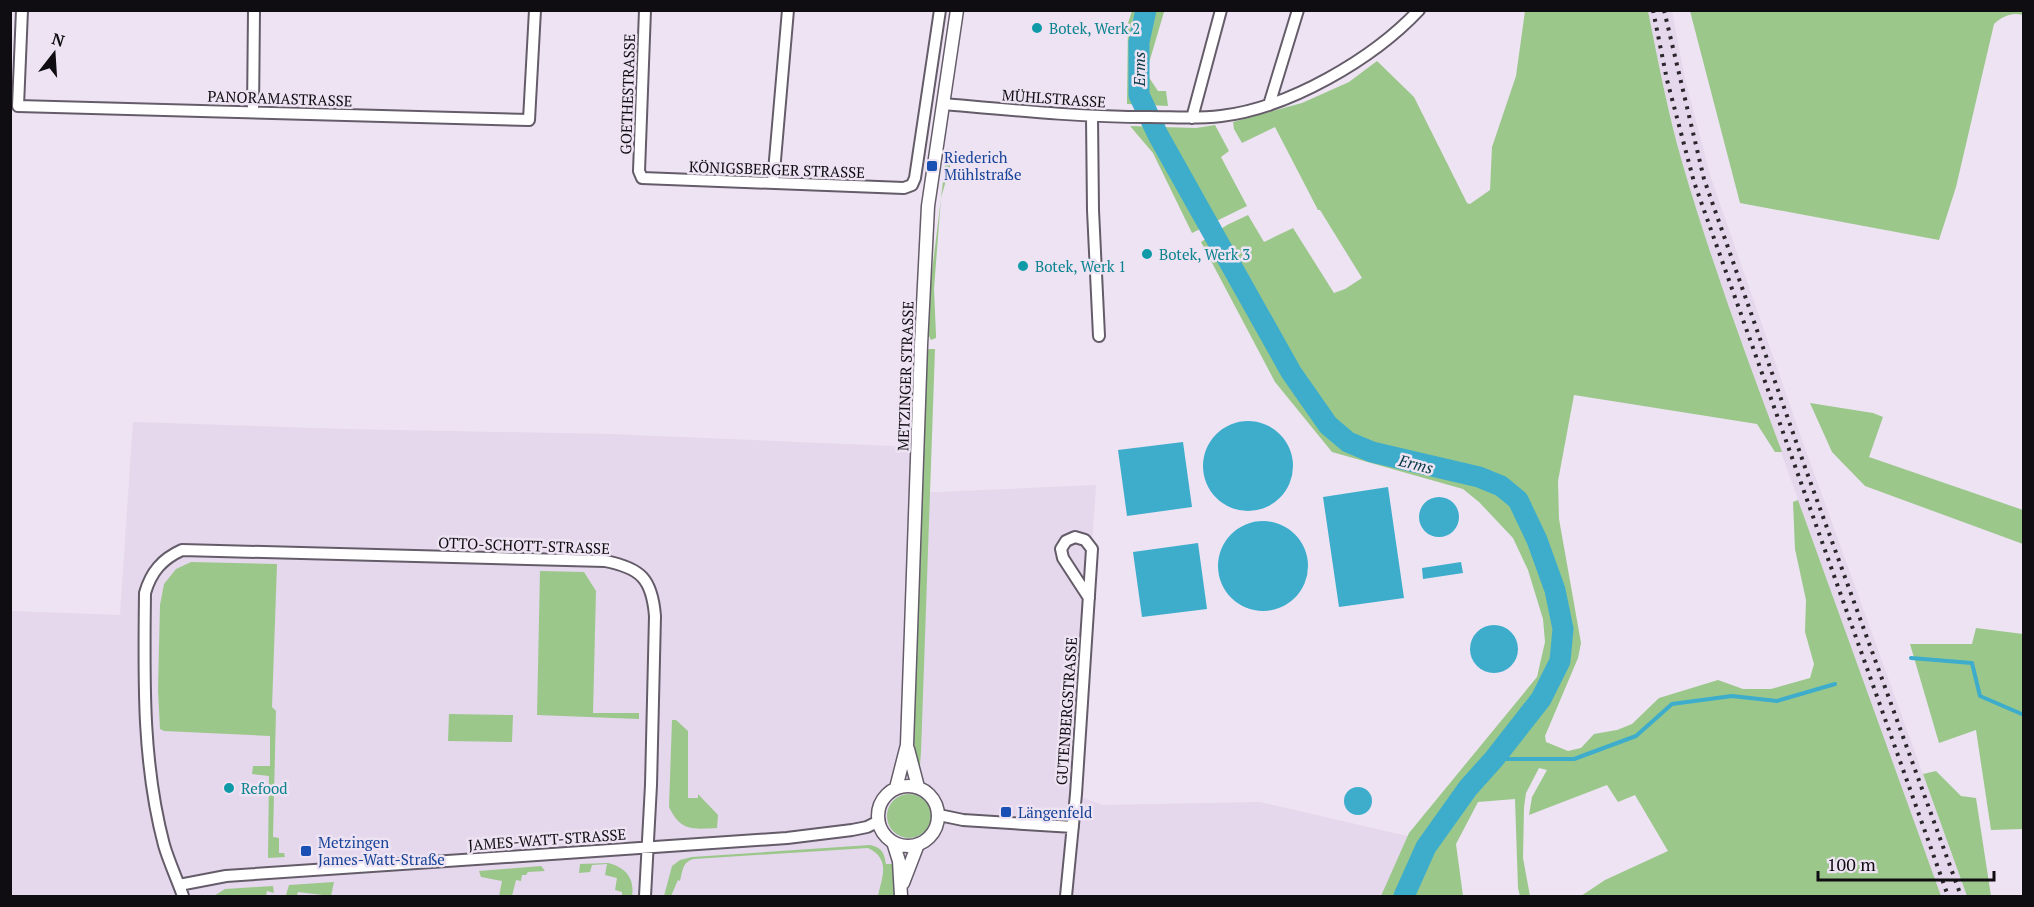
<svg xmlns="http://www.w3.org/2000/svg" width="2034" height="907" font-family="'PT Serif',serif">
	<rect width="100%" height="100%" fill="#ede3f2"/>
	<!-- built -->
	<path fill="#e5d7ec" d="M1648 11H1672L1685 79 1711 178 1801 437 1967 896H1941L1897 777 1710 253 1681 160 1662 80Z
		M133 422 344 429 609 434 916 447 915 493 1096 485 1075 795 1103 805 1260 802 1446 845 1455 896H11V611L120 615Z"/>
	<!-- green -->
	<path fill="#9bc78b" d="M1132 11H1161L1164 12 1146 73 1158 91H1166L1168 106 1127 104 1128 23Z
		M1525 11H1648C1658 61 1668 113 1682 162 1711 261 1746 356 1782 452H1775L1757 424 1574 395 1558 481 1559 519 1581 643 1578 658 1545 736 1546 742 1568 751 1581 748 1594 734 1617 730 1632 724 1659 698 1718 680 1743 689H1771L1810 678 1814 664 1805 632 1806 600 1795 549 1793 502 1798 500 1941 896H1581L1605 880 1668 851 1635 795 1618 802 1607 785 1529 815 1532 797 1547 770 1539 768 1526 793 1524 807 1523 858 1530 896H1520L1518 888 1515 799 1478 802 1456 844 1463 896H1381L1409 833 1537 677 1545 642 1543 619 1528 570 1513 538 1479 502 1463 489 1332 452 1275 382 1201 242 1227 225 1248 215 1264 242 1293 228 1334 293 1345 289 1362 278 1320 210H1318L1275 127 1242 143 1234 129 1233 122 1302 103 1349 82 1377 61 1414 97 1467 203 1470 204 1490 190 1492 147 1516 76Z
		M1690 11H2023V15C2012 12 2003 16 1994 24L1956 187 1939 240 1740 203Z
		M1215 125 1229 151 1221 157 1247 206 1192 233 1153 153 1130 126 1196 128Z
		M947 149 954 152 941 198 934 289 936 335V338L931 340 928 334 930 288Z
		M929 349H935L921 752 920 765 918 767 915 753 913 721 926 352Z
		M1810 403 1873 413 1883 417 1869 457 2023 510V544L1865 486 1832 452Z
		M191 562 277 564 272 707 276 711 273 837 279 838V853H284L285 857 268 858 269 776 252 774 253 766H270V736L164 731 160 729 158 690 160 605 164 584 176 569Z
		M540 571 584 572 596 591 593 713H639V719L537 715Z
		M1976 628 2023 634V829L1991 830 1976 730 1939 743 1910 644H1972Z
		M449 714 513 715 512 742 448 741Z
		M672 720H676L688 731V798H698V794L718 815 717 828C693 829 681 832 669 807Z
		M1936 771 1961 796 1976 798 1991 896H1967L1923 774Z
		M887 816a22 22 0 1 1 44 0a22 22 0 1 1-44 0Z
		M870 845C882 848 884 852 886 864H893L896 896H878C882 877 891 859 868 848L694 859C682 862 683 870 680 881L678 880 671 896H664L672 866 680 860 692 857Z
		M608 863C625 867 635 878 632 896H622V892L615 890 617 878 605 875 607 864 592 865 590 872 579 873 580 864Z
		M541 866 545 871 528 872 526 875H522L521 881 516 880 512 896H499L502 881 481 877 479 871Z
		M334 882 331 896 298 892 297 896 286 895 289 885Z
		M273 886 274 893 267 891 266 896H214L225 889Z"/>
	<!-- water -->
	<path fill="#3eadcc" d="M1203 466a45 45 0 1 1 90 0a45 45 0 1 1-90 0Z
		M1183 442 1192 507 1127 516 1118 450Z
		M1388 487 1404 598 1339 607 1323 497Z
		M1419 517a20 20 0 1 1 40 0a20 20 0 1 1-40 0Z
		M1218 566a45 45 0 1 1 90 0a45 45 0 1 1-90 0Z
		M1198 543 1207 609 1142 617 1133 552Z
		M1461 562 1463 573 1423 579 1422 568Z
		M1470 649a24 24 0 1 1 48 0a24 24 0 1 1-48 0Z
		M1344 801a14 14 0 1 1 28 0a14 14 0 1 1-28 0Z"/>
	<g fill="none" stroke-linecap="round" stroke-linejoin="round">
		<!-- stream -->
		<path stroke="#3eadcc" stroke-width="4" d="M1911 658 1972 663 1980 696 2024 715
			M1494 759H1574L1636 736 1672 704 1732 696 1777 701 1835 684"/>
		<!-- river -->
		<path stroke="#3eadcc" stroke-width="21" d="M1146 10 1139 42V95L1158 135 1291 372 1328 425 1348 442 1372 452 1479 477 1501 486 1518 500 1537 540 1555 590 1563 629 1560 661 1541 699 1494 759 1468 788 1426 847 1404 896"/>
		<!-- minor casing -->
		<g stroke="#645c69" stroke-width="14">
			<path id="minor" d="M22 10 18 106 529 120 535 10
				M645 10 639 171 642 178 904 188 912 185 915 178 940 10
				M944 104C1012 110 1080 117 1149 117 1173 117 1197 119 1221 116 1289 108 1373 59 1419 10
				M1269 105 1298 10
				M253 112 254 10
				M1092 117 1093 210 1099 336
				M1192 118 1221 10
				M773 183 788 10
				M939 815 963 820 1073 827
				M179 885 226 876 787 838 852 830 867 827 879 821
				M183 896C177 879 169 862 164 845 142 762 144 678 145 593 151 572 162 559 182 550L605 561C641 568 652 579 655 616L651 785 645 896
				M1066 896 1076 794 1092 549 1085 540 1075 537 1066 541 1061 549 1063 558 1089 598"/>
		</g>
		<!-- tertiary casing -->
		<g stroke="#645c69" stroke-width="15">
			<path id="tertiary" d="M908 749 918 787
				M878 816a30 30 0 1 1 60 0a30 30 0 1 1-60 0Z
				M896 788 907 745 921 345 928 206 957 10
				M893 842 899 861 901 896
				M903 883 918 844"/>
		</g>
		<!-- minor -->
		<use href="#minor" stroke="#fff" stroke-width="10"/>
		<!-- tertiary -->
		<use href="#tertiary" stroke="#fff" stroke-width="12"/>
		<!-- rail -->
		<path stroke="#2a262c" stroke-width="4" stroke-dasharray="3 6" stroke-linecap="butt" d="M1653 10 1667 80 1694 182 1948 896
			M1664 10 1704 179 1806 470 1961 896"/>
	</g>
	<!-- markers -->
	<g fill="#0f9aa8" stroke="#ede3f2" stroke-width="2">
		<circle cx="1037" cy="28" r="6"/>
		<circle cx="1147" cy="254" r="6"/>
		<circle cx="1023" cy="266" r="6"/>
		<circle cx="229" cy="788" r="6"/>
	</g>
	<g fill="#1a4fb4" stroke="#ede3f2" stroke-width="2">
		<rect x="926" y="160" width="12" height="12" rx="3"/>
		<rect x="1000" y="806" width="12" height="12" rx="3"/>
		<rect x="300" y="845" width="12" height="12" rx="3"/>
	</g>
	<g text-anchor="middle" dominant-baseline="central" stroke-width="5" stroke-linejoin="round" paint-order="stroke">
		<!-- culture labels -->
		<g font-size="15" fill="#0d838f" stroke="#ede3f2" text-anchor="start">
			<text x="1049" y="28">Botek, Werk 2</text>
			<text x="1159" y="254">Botek, Werk 3</text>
			<text x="1035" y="266">Botek, Werk 1</text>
			<text x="241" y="788">Refood</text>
		</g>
		<!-- street labels -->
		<g font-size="15" fill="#100d12" stroke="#ede3f2">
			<text transform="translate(627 94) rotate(-88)">GOETHESTRASSE</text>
			<text transform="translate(280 98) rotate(2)">PANORAMASTRASSE</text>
			<text transform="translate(1054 98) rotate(4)">MÜHLSTRASSE</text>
			<text transform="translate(777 169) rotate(2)">KÖNIGSBERGER STRASSE</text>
			<text transform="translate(905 376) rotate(-88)">METZINGER STRASSE</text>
			<text transform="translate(524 545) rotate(2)">OTTO-SCHOTT-STRASSE</text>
			<text transform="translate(1066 711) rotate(-86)">GUTENBERGSTRASSE</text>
			<text transform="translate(547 839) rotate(-4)">JAMES-WATT-STRASSE</text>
		</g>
		<!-- transit labels -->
		<g font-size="15" fill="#164399" stroke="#ede3f2" text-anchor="start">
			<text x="944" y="157">Riederich<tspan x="944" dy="17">Mühlstraße</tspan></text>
			<text x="1018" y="812">Längenfeld</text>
			<text x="318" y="842">Metzingen<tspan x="318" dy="17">James-Watt-Straße</tspan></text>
		</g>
		<!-- water labels -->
		<g font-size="16" font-style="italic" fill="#043845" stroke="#ede3f2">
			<text transform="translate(1139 69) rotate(-90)">Erms</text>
			<text transform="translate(1416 464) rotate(14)">Erms</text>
		</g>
	</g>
	<!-- border -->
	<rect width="2034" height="907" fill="none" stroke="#100d12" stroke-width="24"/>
	<!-- north arrow -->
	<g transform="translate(54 54) rotate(17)" stroke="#ede3f2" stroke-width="4.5" paint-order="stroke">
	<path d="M0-4.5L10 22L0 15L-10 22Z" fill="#100d12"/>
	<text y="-9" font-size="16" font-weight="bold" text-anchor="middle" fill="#100d12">N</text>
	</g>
	<!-- scale -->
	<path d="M1818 871v9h176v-9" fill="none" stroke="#100d12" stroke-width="3"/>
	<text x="1827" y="871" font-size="18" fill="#100d12" stroke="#ede3f2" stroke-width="4.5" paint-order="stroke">100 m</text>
</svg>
